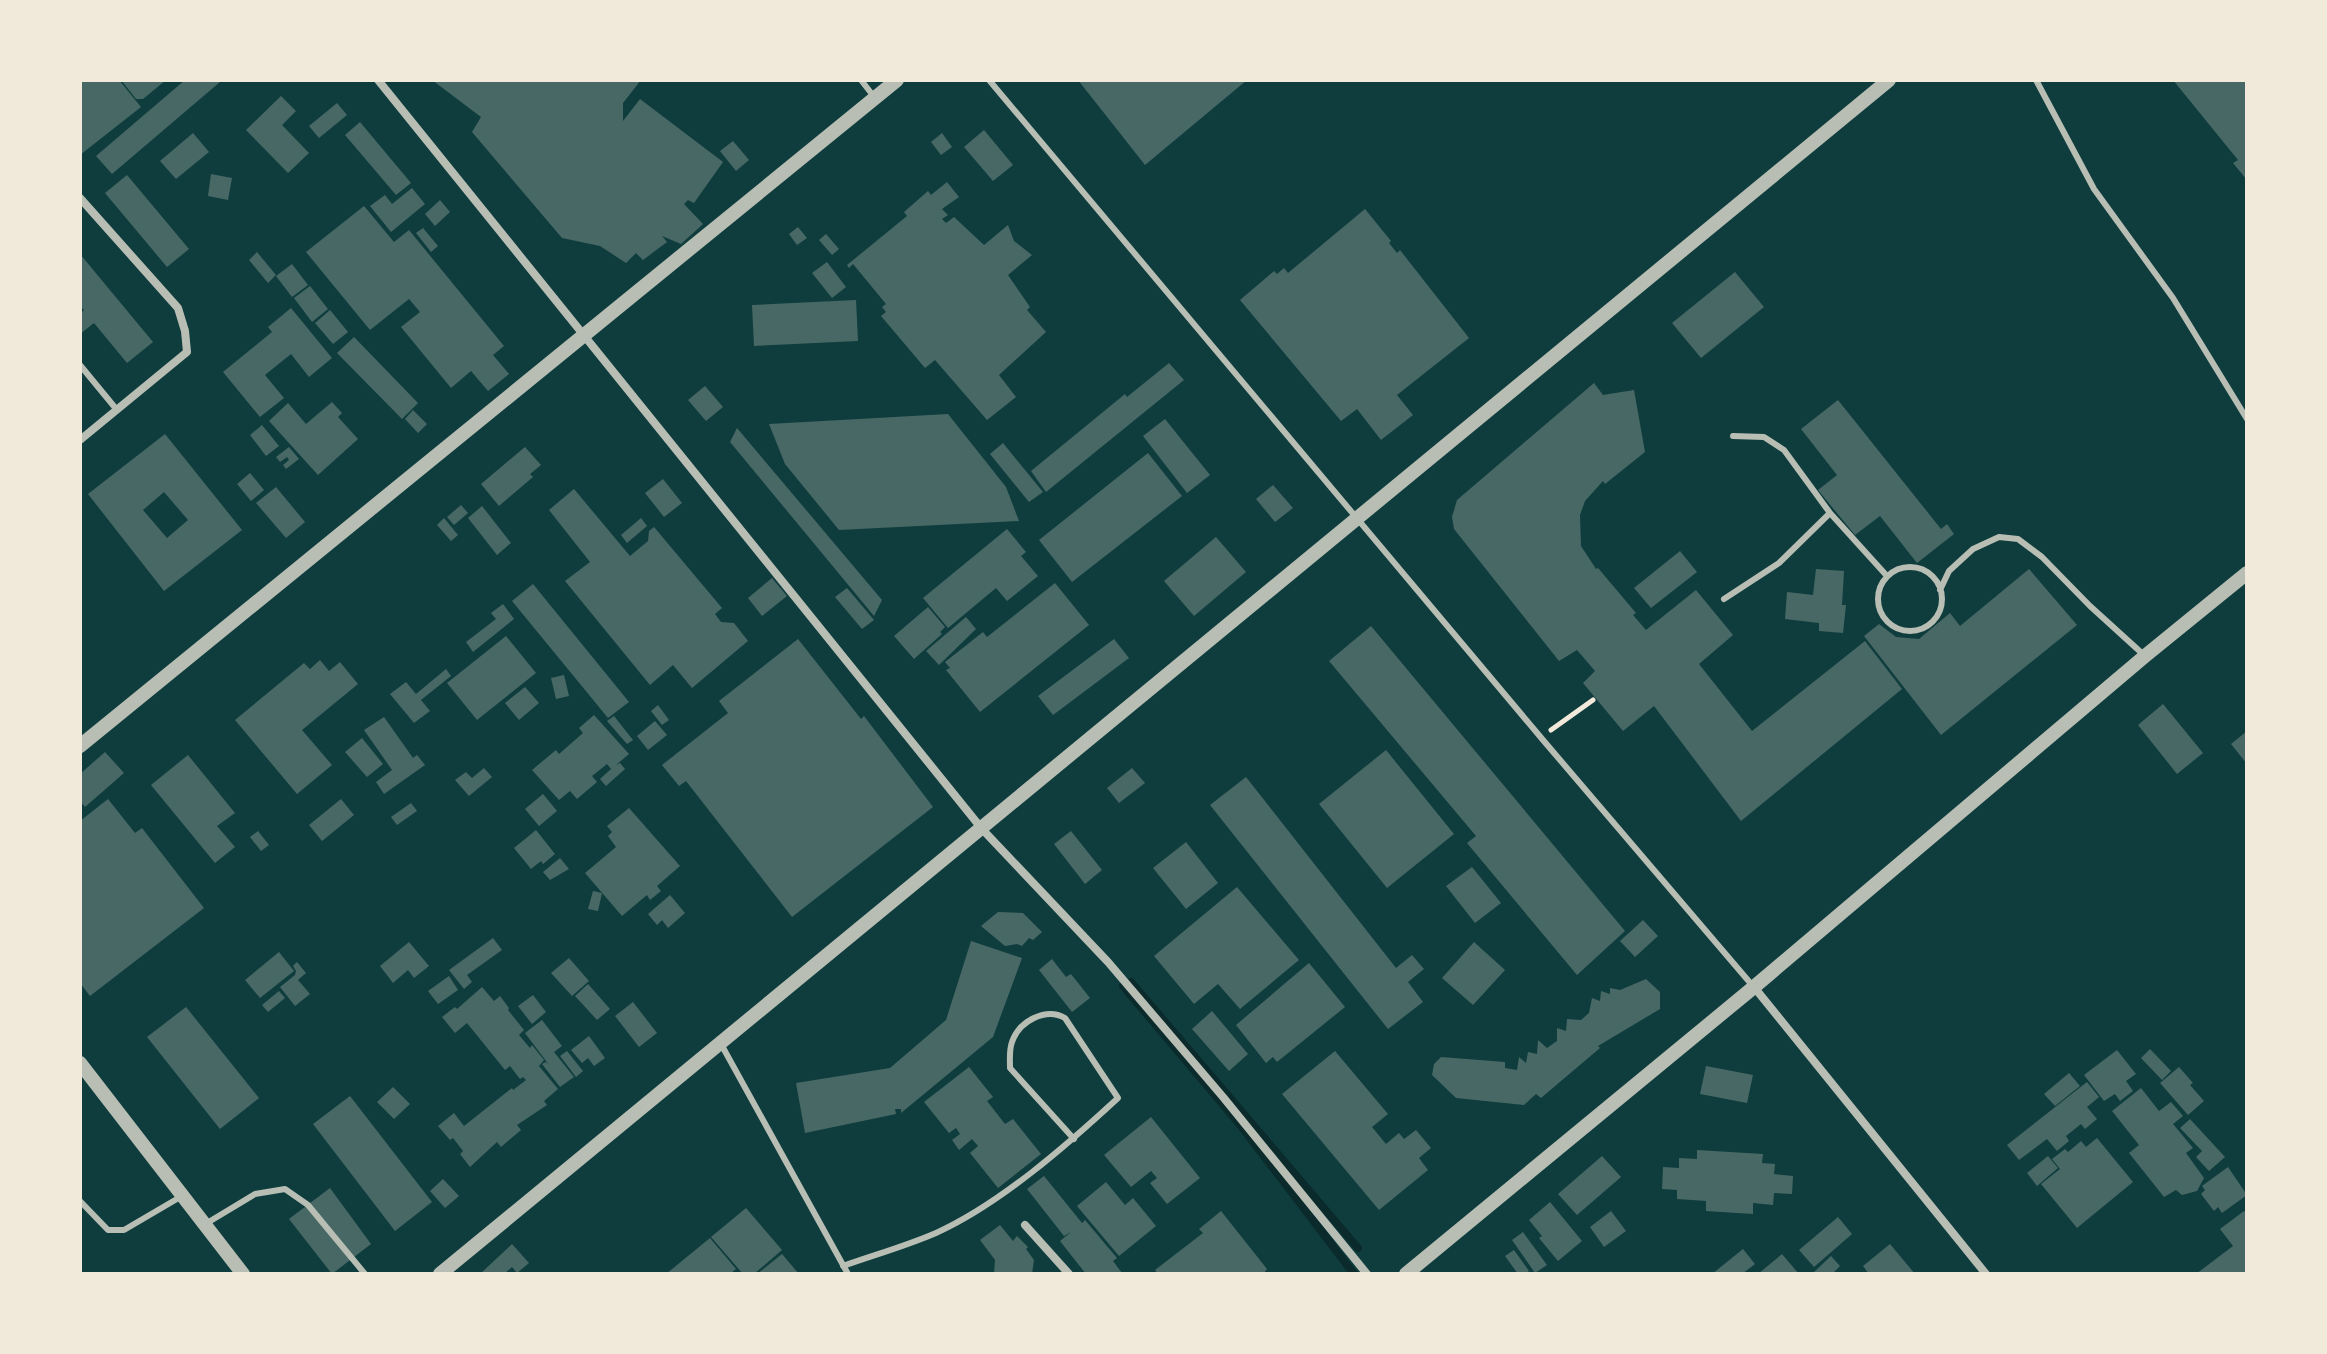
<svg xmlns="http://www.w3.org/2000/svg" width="2327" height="1354" font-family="Signika,sans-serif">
	<rect width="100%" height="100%" fill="#0f3d3e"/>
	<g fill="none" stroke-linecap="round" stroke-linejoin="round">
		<!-- stream -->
		<path stroke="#0a2a2b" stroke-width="8" d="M1131 982 1358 1248
			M1123 986 1241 1126 1354 1274"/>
	</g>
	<!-- building -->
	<path fill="#486865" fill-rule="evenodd" d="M80 80H119L141 107 80 155Z
		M121 80H166L143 99H136Z
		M185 80 220 82 112 174 96 156Z
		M432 80H641L623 103V121L640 99 723 162 694 203 688 200 684 204 703 224 681 244 662 236 667 242 643 260 636 253 626 263 600 246 562 238 472 132 481 117Z
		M1078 80H1247L1145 165Z
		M2173 80H2247V180L2233 163 2238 160Z
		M281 96 296 111 282 125 309 153 288 173 246 130Z
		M337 103 347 115 319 138 309 126Z
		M360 122 411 183 396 195 345 135Z
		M984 130 1013 165 993 181 964 147Z
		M193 133 209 152 176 179 160 161Z
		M942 133 952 147 941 155 931 142Z
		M733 141 749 160 736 171 720 151Z
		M211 174 232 178 228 200 208 196Z
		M127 175 189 249 167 267 105 193Z
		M947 182 959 197 942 209 948 215 942 219 946 223 954 217 984 245 1008 225 1014 241 1032 255 1008 275 1030 307 1027 310 1046 332 999 375 1016 397 987 420 935 360 925 368 881 316 886 312 882 307 886 304 853 264 849 268 847 265 907 216 904 212 928 191 931 195Z
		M412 188 425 204 391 232 370 206 385 195 392 204Z
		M440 200 450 212 435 226 425 214Z
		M364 206 394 242 409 230 504 346 493 355 509 374 488 391 471 371 451 388 401 327 420 312 409 299 370 330 306 252Z
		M1365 209 1391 241 1389 243 1397 253 1400 250 1469 338 1397 395 1413 415 1381 440 1357 409 1341 421 1240 300 1274 271 1277 274 1284 268 1288 273Z
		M798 227 807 238 797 245 789 234Z
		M423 228 438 246 431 252 416 233Z
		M826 234 839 249 832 255 819 240Z
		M257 252 276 275 268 283 249 260Z
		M80 254 153 342 127 363 94 323 80 334V314L84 310 80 306Z
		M827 262 846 287 832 298 812 273Z
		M292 264 308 285 292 297 276 276Z
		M1735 272 1764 307 1701 358 1672 323Z
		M310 286 328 309 312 322 294 298Z
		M856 300 858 341 754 346 752 305Z
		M291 308 332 358 309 377 291 354 265 375 284 398 260 417 223 372 272 332 268 327Z
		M330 310 348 332 333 344 315 323Z
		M354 337 418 403 402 419 337 353Z
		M1169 363 1184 380 1046 492 1031 471 1125 394 1127 397Z
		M1594 383 1603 395 1634 390 1645 452 1605 484 1603 481 1585 501 1580 515 1581 546 1596 569 1598 568 1636 613 1633 615 1646 630 1696 590 1733 635 1699 664 1752 731 1865 641 1902 689 1741 821 1654 706 1623 731 1583 683 1595 671 1577 650 1559 661 1454 529 1452 517 1457 500Z
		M705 386 723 407 706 421 688 400Z
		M1838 400 1941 529 1947 524 1954 534 1917 563 1880 516 1855 535 1818 490 1837 475 1801 429Z
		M332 402 342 413 338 417 358 439 318 475 269 421 288 403 306 424Z
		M413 410 427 424 418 433 405 419Z
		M948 414 1006 487 1019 521 839 530 785 464 769 424Z
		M1165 419 1210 475 1187 493 1143 436Z
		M262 425 279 446 266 456 250 435Z
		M737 428 882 600 874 616 730 442Z
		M165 434 242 530 164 591 88 494ZM164 492 188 520 167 538 143 510Z
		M1003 443 1043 492 1029 502 990 454Z
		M289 447 299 459 286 469 283 465 289 460 287 457 280 462 276 457Z
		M525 447 541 465 530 474 533 477 499 506 481 484Z
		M1148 453 1182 496 1072 582 1039 540Z
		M250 473 264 490 251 501 237 484Z
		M663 479 682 503 664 517 645 493Z
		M1273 485 1293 508 1275 522 1256 499Z
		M276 487 305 522 286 538 256 503Z
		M574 489 630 556 648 541 649 531 654 527 722 608 715 614 721 622 734 623 748 641 692 688 673 665 650 685 565 581 590 562 549 510Z
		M461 505 468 513 454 525 447 517Z
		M482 506 511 543 497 555 468 518Z
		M444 518 458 535 451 541 437 525Z
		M641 518 647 526 627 543 621 535Z
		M1007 529 1026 552 1021 556 1038 576 1007 601 996 588 948 628 923 598Z
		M1216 537 1246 572 1194 616 1164 581Z
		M1680 551 1697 572 1651 608 1634 588Z
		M1816 569 1844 571 1842 605H1846L1843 633 1819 631V623L1785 619 1787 592 1813 595Z
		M2029 569 2077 625 1941 735 1864 636 1879 624 1896 637 1919 639 1950 613 1960 626Z
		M772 578 787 596 762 616 748 598Z
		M1055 583 1089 625 980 712 946 670 950 668 945 662 983 632 987 637Z
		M533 584 629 702 608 718 512 601Z
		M847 588 874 620 862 629 835 597Z
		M503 604 514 619 473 652 466 642 496 619 491 613Z
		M928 607 945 627 940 632 942 634 914 659 894 636Z
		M966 617 976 629 939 665 926 651Z
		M1371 626 1625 931 1577 975 1467 843 1476 836 1329 661Z
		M506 636 536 673 477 720 447 683Z
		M798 639 861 719 864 716 933 807 792 917 686 781 679 786 662 765 728 713 719 701Z
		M1114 639 1129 658 1053 715 1038 696Z
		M320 660 329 671 340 662 358 684 302 730 332 765 297 794 235 720 304 663 310 669Z
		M446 669 451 676 421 700 430 711 414 723 390 694 406 682 416 694Z
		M564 675 569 696 556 699 551 678Z
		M525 687 539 703 519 720 505 703Z
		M2163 704 2203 753 2177 774 2138 725Z
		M658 705 669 720 662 725 651 711Z
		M594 715 629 754 616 765 620 763 625 769 606 786 600 779 611 769 607 764 592 776 597 782 577 799 570 791 559 800 532 770 556 750 559 754 583 733 579 728Z
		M614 716 633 740 627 744 607 721Z
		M384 717 413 758 417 755 425 765 384 794 376 782 392 770 364 730Z
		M655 721 667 735 648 750 637 736Z
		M2247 731V764L2231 744Z
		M362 738 383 764 367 777 345 752Z
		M1386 750 1454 834 1387 888 1319 804Z
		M105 752 124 773 85 807 80 801V774Z
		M188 755 235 813 217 826 235 847 215 863 151 785Z
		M484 768 492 777 469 796 455 780 466 772 472 778Z
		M1132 768 1145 783 1119 803 1107 788Z
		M1246 777 1396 968 1412 955 1424 969 1408 982 1423 1002 1388 1029 1210 805Z
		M543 794 557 811 539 826 525 809Z
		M108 799 135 833 142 828 204 908 90 996 80 983V821Z
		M341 799 354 815 322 841 309 825Z
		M411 803 417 811 397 825 391 817Z
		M629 808 680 866 657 886 661 891 650 900 647 895 622 916 585 873 616 847 608 836 612 832 607 826Z
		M536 830 555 854 543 864 541 861 531 869 514 848Z
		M258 831 269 845 261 851 250 837Z
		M1071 831 1102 870 1085 884 1054 844Z
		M1186 842 1218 883 1186 909 1153 868Z
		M560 858 569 869 550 880 543 872Z
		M1472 867 1501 903 1475 923 1446 886Z
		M1237 887 1299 960 1240 1009 1218 984 1194 1004 1154 956Z
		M593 891 602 893 598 911 588 909Z
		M670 895 685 913 668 928 662 920 657 925 648 914Z
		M998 912 1023 913 1042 932 1033 940 1029 938 1022 946 1017 944 1005 946 981 926Z
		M1643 920 1658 936 1635 957 1620 941Z
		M493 938 502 950 467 975 472 982 464 989 449 970Z
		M971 941 1022 958 993 1037 901 1113V1109H895L896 1114 805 1133 796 1083 890 1068 946 1020Z
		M409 942 429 966 414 978 408 970 393 983 380 966Z
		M1474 942 1505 970 1473 1005 1442 978Z
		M279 952 294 971 260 998 245 980Z
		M569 958 589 981 572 996 551 973Z
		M1052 959 1066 977 1071 974 1090 998 1072 1012 1039 970Z
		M297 962 306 973 298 980 310 994 295 1006 280 987 295 975 296 971 293 966Z
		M1309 963 1345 1007 1277 1062 1273 1057 1266 1063 1236 1025Z
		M449 976 458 990 438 1004 428 991Z
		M1646 979 1660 992V1009L1598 1046 1600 1048 1541 1098 1536 1094 1524 1105 1456 1098 1432 1075 1434 1064 1441 1057 1505 1062V1068L1517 1070 1519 1057 1526 1063 1528 1052 1537 1054 1538 1040 1547 1048 1557 1041V1028L1566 1031 1567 1019 1581 1020 1589 1013 1592 998 1600 1001 1601 991 1610 994V988L1620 990Z
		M588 984 610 1009 597 1020 575 996Z
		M482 987 494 1001 500 996 509 1008 508 1010 524 1030 519 1035 530 1048 532 1045 544 1060 539 1066 558 1089 544 1101 547 1105 517 1125 521 1130 501 1147 497 1142 470 1167 460 1154 463 1151 453 1138 450 1140 438 1126 454 1113 464 1126 512 1088 513 1090 526 1080 523 1077 520 1079 510 1066 505 1070 467 1023 455 1033 442 1017 455 1007 457 1009Z
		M279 991 285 998 268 1012 262 1005Z
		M533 995 546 1012 532 1024 518 1006Z
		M633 1002 657 1033 639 1047 615 1016Z
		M186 1007 259 1098 220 1129 147 1037Z
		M1212 1011 1248 1054 1229 1071 1192 1029Z
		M542 1020 562 1046 554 1052 574 1077 560 1087 542 1064 546 1062 549 1065 525 1033Z
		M589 1036 605 1058 594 1066 588 1058 582 1063 571 1050Z
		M2150 1049 2171 1071 2162 1080 2141 1058Z
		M2117 1050 2136 1074 2126 1081 2133 1091 2120 1101 2115 1094 2104 1101 2084 1075Z
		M567 1051 583 1071 576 1077 560 1056Z
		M1335 1051 1388 1114 1372 1127 1386 1144 1399 1133 1404 1139 1416 1130 1431 1148 1419 1158 1428 1170 1379 1210 1282 1094Z
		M1706 1066 1753 1075 1747 1103 1700 1094Z
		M969 1067 993 1097 987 1101 1005 1124 1013 1119 1041 1154 998 1188 970 1153 978 1146 972 1139 959 1150 952 1140 960 1134 956 1128 949 1133 924 1102Z
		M2179 1067 2193 1083 2190 1085 2204 1101 2188 1115 2160 1083Z
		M2069 1073 2080 1086 2055 1106 2044 1094Z
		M2087 1082 2099 1097 2087 1107 2097 1119 2085 1129 2081 1124 2066 1136 2069 1141 2057 1151 2047 1139 2019 1160 2007 1145Z
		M393 1087 410 1104 394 1119 377 1102Z
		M2141 1088 2159 1111 2171 1102 2183 1116 2173 1124 2193 1148 2186 1153 2204 1178 2197 1191 2182 1195 2176 1190 2164 1197 2129 1153 2139 1145 2112 1111Z
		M350 1096 432 1202 395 1231 313 1124Z
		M1151 1117 1200 1178 1167 1204 1150 1183 1157 1178 1151 1171 1131 1187 1104 1155Z
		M2190 1119 2225 1157 2209 1171 2196 1157 2202 1151 2180 1128Z
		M2097 1138 2133 1182 2077 1228 2041 1184 2060 1169 2052 1159 2065 1149 2068 1152 2081 1141 2086 1147Z
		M1697 1150 1763 1154 1762 1163 1775 1164 1774 1174 1793 1176 1792 1194 1774 1193 1773 1205 1753 1203V1214L1706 1211V1201L1677 1199V1190L1662 1189 1663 1167 1679 1168V1158L1697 1159Z
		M1602 1156 1621 1177 1577 1215 1558 1194Z
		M2048 1156 2058 1168 2037 1186 2027 1173Z
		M2228 1167 2247 1195 2222 1213 2218 1207 2214 1211 2201 1194 2205 1190 2202 1186Z
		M1044 1176 1082 1223 1085 1220 1117 1258 1113 1261 1122 1273 1120 1274H1086L1060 1241 1071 1232 1064 1236 1027 1189Z
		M443 1179 459 1196 445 1208 430 1191Z
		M1106 1182 1125 1205 1133 1198 1156 1226 1119 1256 1077 1206Z
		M330 1188 371 1244 332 1274 289 1219Z
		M1550 1202 1582 1241 1558 1261 1539 1238 1542 1236 1529 1220Z
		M746 1208 782 1250 754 1274H743L711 1237Z
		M1221 1211 1267 1269 1263 1274H1158L1155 1270 1203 1233 1199 1229Z
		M1611 1211 1626 1231 1604 1247 1590 1227Z
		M2244 1211 2247 1214V1274H2196L2233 1246 2220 1229Z
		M1838 1217 1852 1234 1814 1267 1799 1250Z
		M1000 1225 1013 1241 1017 1236 1028 1247 1026 1249 1034 1260 1032 1274H994L995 1260 980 1240Z
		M1523 1232 1547 1265 1535 1273 1512 1240Z
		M710 1238 736 1269 730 1274H666Z
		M512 1244 529 1263 517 1273 512 1267 504 1274H480Z
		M1890 1244 1915 1274H1869L1863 1266Z
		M1743 1249 1755 1264 1742 1274H1712Z
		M1514 1250 1529 1271 1525 1274H1518L1505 1256Z
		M782 1254 799 1274H757Z
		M1782 1254 1799 1274H1758Z
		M1831 1256 1840 1266 1832 1274H1816L1814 1272Z"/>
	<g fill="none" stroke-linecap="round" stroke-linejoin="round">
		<!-- path -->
		<path stroke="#f1e9da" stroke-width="5" d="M1551 730 1593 700"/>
		<!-- service -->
		<path stroke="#b8beb3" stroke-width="6" d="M861 80 875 98
			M989 80 1543 740 1752 985
			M2036 80 2094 189 2173 298 2247 419
			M80 365 117 410
			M1733 436 1764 437 1784 450 1830 513 1887 576
			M1878 599a32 32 0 1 1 64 0a32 32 0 1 1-64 0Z
			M1940 590 1949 571 1973 549 1999 537 2018 539 2042 557 2090 606 2145 656
			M1724 599 1779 563 1830 513
			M721 1044 848 1274
			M80 1201 108 1230H124L182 1196
			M207 1223 255 1194 285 1189 308 1205 365 1274
			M843 1266C874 1255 906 1246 936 1233 1000 1204 1067 1145 1118 1098L1065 1018C1046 1007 1019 1021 1012 1042 1009 1050 1010 1060 1010 1068L1074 1139"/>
		<!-- minor -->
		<path stroke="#b8beb3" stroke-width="8" d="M378 80 982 829 1108 962 1223 1097 1367 1274
			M80 198 178 308 185 331 187 352 80 440
			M1754 987 1986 1274
			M1025 1225 1069 1274"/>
		<!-- tertiary -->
		<path stroke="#b8beb3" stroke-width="14" d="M80 746 897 80
			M80 1063 243 1274
			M440 1274 1889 80
			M1406 1274 1754 987 2145 656 2247 573"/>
	</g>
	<!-- border -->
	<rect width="2327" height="1354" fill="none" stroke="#f1e9da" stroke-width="164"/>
</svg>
